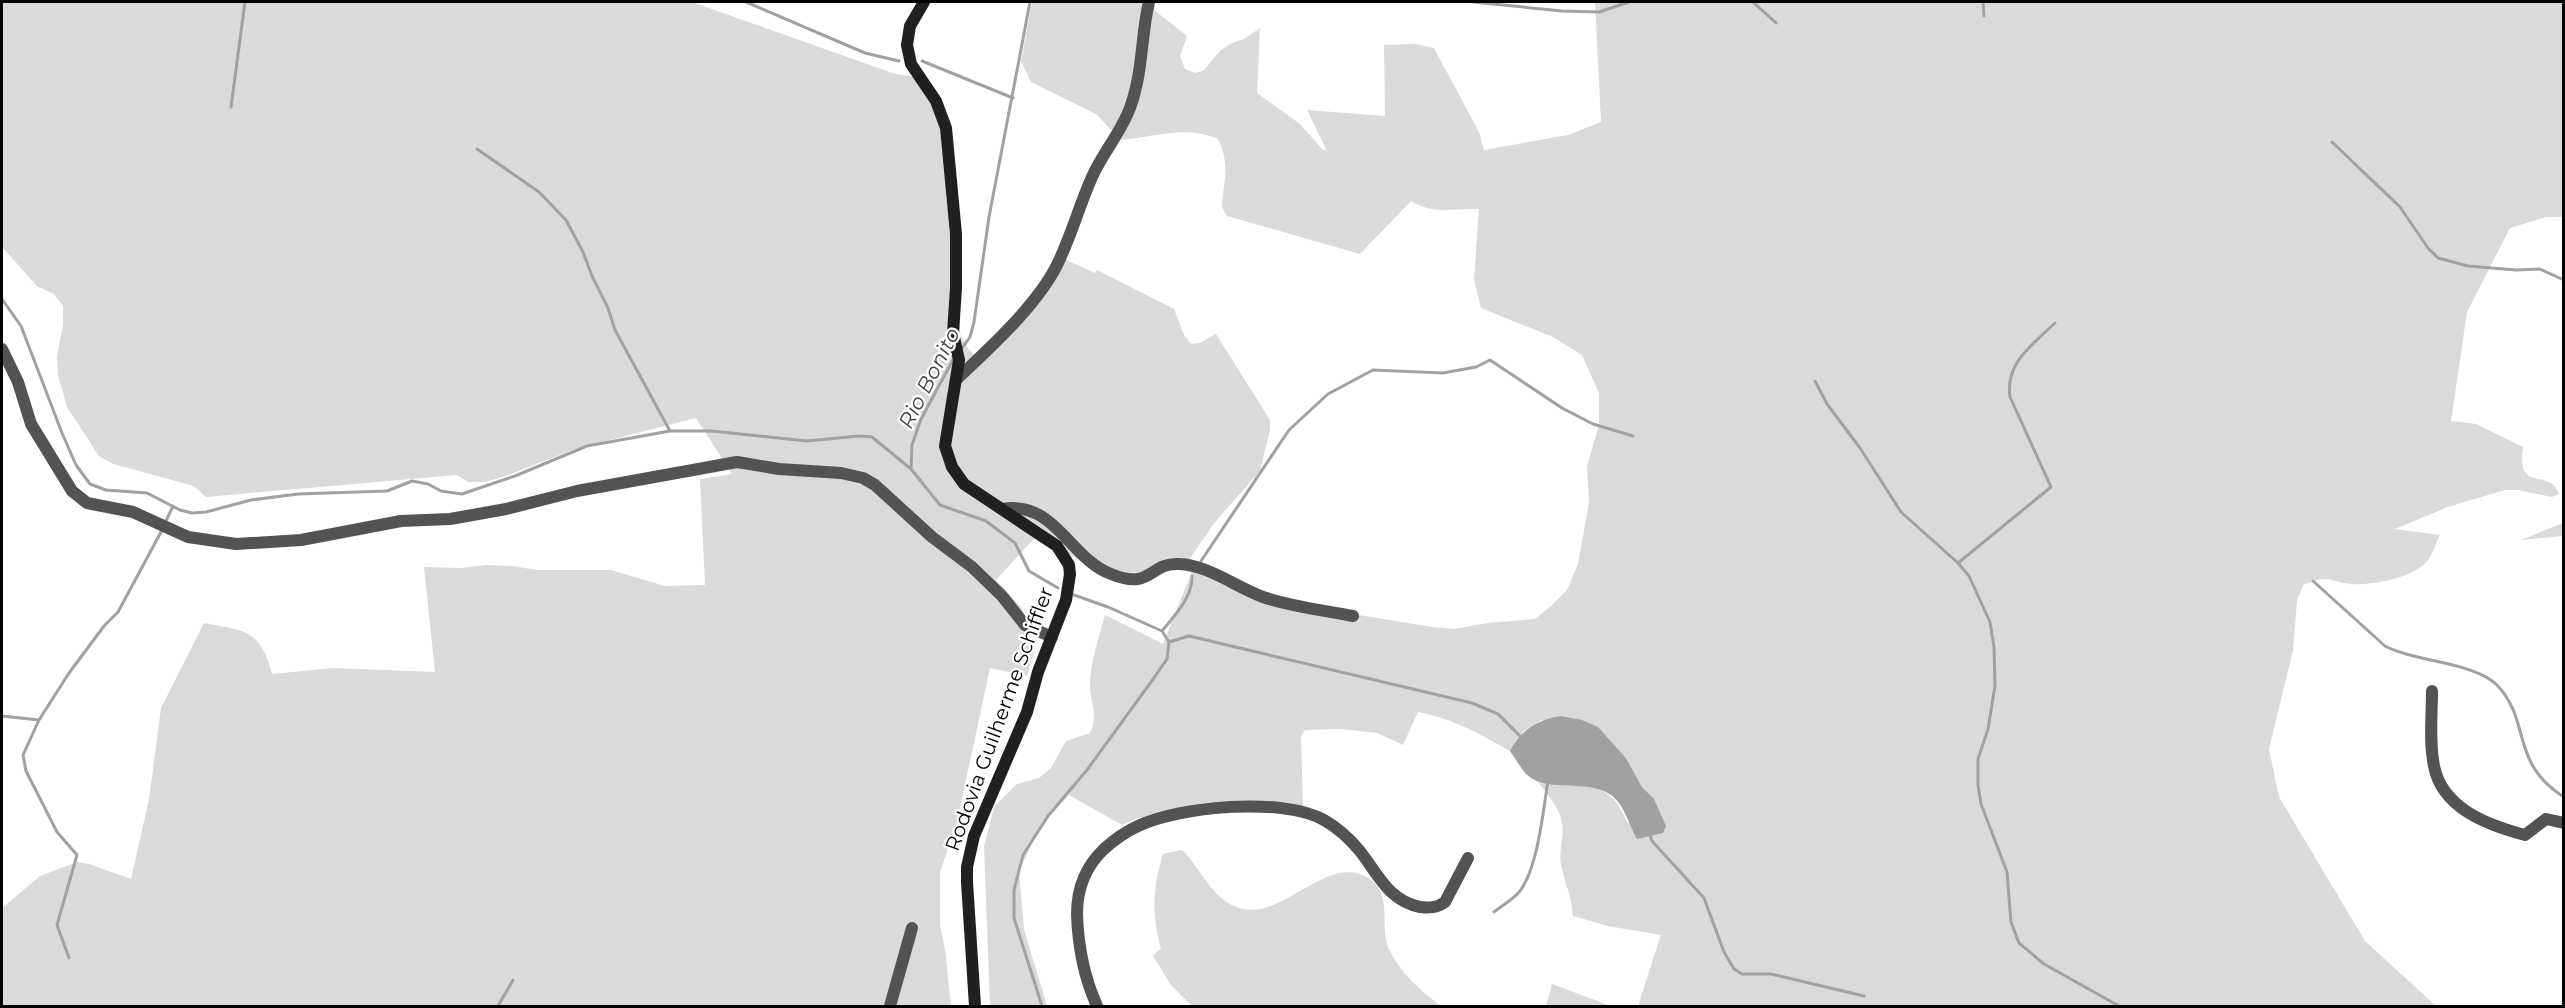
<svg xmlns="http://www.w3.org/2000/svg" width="2565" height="1008" font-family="Montserrat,sans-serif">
	<rect width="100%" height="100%" fill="#fff"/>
	<!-- green -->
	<path fill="#dadada" d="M2 2H692L895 74 915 77 942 120 958 280 960 334 969 350 977 356 1064 259 1095 273 1097 270 1174 309 1184 335 1191 344 1200 343 1216 334 1265 412 1270 420V430L1260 471 1215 522 1186 564C1154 572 1122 578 1090 566 1075 560 1054 541 1041 531L996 580 1022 608 1029 636 1035 641 1032 644 1034 651 1027 676 990 668 957 822 940 872V925L945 949 951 1006H2V908L40 876 77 862 89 864 131 879 149 799 161 708 204 623C246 631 260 629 272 674L333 668 435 672 424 567 461 568 486 565 512 566 537 570H611L665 586 705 585 700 479 732 474 696 418 575 449 503 477 484 482H468L457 475 206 497 194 486 113 464 99 456 67 407 58 375 57 356 63 325V306L54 294 37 286 2 247Z
		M1032 2H1155L1154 10 1187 36 1180 56 1185 69 1195 73 1204 70 1221 50 1232 43 1244 39 1260 28 1257 93 1300 124 1322 149 1327 151 1307 110 1385 116 1384 45 1415 44 1434 48 1479 132 1484 150 1568 135 1601 122 1595 2H2563V217H2546L2510 228 2467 312 2451 421 2476 424 2523 447C2516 495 2549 466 2559 494L2552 497 2518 490H2505L2448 507 2395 529 2440 535C2436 543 2433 553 2428 560 2416 577 2372 586 2351 584 2326 581 2329 574 2303 585L2297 601 2293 650 2269 749 2279 797 2365 941 2436 1006H1638L1661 935 1608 926 1573 916C1572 898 1565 883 1561 865 1558 851 1565 836 1562 823 1560 808 1547 794 1538 782 1581 788 1610 776 1628 824L1654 802 1642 787 1626 758 1611 741 1541 720 1524 731 1510 751C1480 734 1452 718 1418 712L1403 745 1377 733 1341 729 1305 730 1301 736 1303 810 1241 807 1137 818 1122 825 1069 795 1041 825 1019 871 1024 929 1047 1006H990L984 846 994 807 1017 784 1039 778 1051 768 1066 741 1090 733C1099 715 1090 703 1090 686 1090 662 1099 638 1105 615L1163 644 1193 569 1263 593 1346 613 1433 627 1454 629 1488 623 1535 619 1551 606 1567 590 1578 564 1589 503 1587 466 1599 425V393L1582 355 1553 337 1481 308 1474 280 1479 209C1452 208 1434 215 1411 201L1360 254 1227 216 1222 207C1223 181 1231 165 1218 139 1185 125 1155 137 1121 140L1096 114 1031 82 1021 61Z
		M2563 523V536L2521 540Z
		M1182 850C1201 868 1211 899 1239 908 1284 922 1329 849 1371 880 1393 897 1379 928 1389 949 1400 973 1421 991 1441 1006H1192L1171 985 1153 956 1161 948C1151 915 1153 887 1163 854Z
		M1552 984 1611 1006H1546Z"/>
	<!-- water -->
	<path fill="#a1a1a1" d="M1561 716 1582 720 1598 727 1626 758 1642 787 1654 799 1666 826 1663 833 1637 839C1629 825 1624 804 1611 795 1587 778 1546 794 1526 774 1520 767 1515 758 1510 751 1520 730 1539 719 1561 716Z"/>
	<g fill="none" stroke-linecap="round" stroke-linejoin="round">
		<!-- stream -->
		<path stroke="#a1a1a1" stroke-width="3" d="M746 2 865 53 899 61
			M1473 2 1562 11 1599 12 1629 2
			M1753 2 1776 23
			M1983 2 1984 16
			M922 61 1013 98
			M231 107 245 2
			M2332 142 2400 207 2428 248 2438 258 2468 266 2516 270 2540 269 2564 280
			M477 149 539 192 566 220 583 252 592 276 608 308 615 330 670 431
			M2 299 21 326 62 433 76 465 90 484 106 490 147 493 180 510 192 513 206 512 251 500 298 494 387 491 412 481 428 484 441 491 462 494 515 476 587 446 670 431H712L807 441 859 436 872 437 911 469 940 505 986 521 1015 543 1029 571 1058 588
			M960 351 970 337 974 322 989 217 1030 2
			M1815 381 1827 404 1860 448 1901 512 1958 563 1969 576 1990 622 1994 647 1995 686 1988 729 1978 759V785L1981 804 2007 872 2011 922 2019 943 2044 964 2119 1006
			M911 469 912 445 921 419 954 358
			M166 521 173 506
			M1201 561 1289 430 1328 394 1373 370 1443 373 1476 367 1490 360 1562 408 1593 424 1633 436
			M1958 563 2051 487 2010 397C2005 363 2032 345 2055 323
			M2313 581 2385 646C2415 662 2474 662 2497 685 2532 722 2509 762 2564 797
			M1162 631C1174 616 1193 597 1192 576
			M1169 642 1189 636 1472 703 1498 714 1522 738
			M2 716 39 720
			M1649 832 1652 841 1704 898 1724 952 1734 969 1742 974H1771L1864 996
			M1494 912C1502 905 1513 900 1520 891 1538 867 1543 811 1548 781
			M69 958 57 925 77 855 57 832 26 771 23 755 39 720 69 673 104 626 118 612 161 532
			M498 1006 513 980
			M1042 1006 1014 918V890L1023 855 1048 816 1087 770 1151 682 1167 659 1169 642 1162 631 1108 607 1074 595"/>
		<!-- street -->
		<path stroke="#535353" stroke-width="12" d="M2 349 18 382 31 424 72 491 87 503 133 512 188 537 236 544 301 540 401 521 450 519 506 509 577 491 737 462 779 469 841 473 863 478 875 485 932 537 972 567 1002 596 1025 625 1052 637
			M958 378C990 348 1037 305 1057 265 1071 237 1079 206 1092 177 1103 152 1123 130 1131 105 1143 71 1141 35 1149 2
			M1002 509C1055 500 1069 558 1111 574 1152 591 1149 562 1179 564 1208 565 1236 587 1263 597 1292 607 1323 610 1353 616
			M2432 691C2432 715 2429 742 2434 766 2442 808 2487 825 2525 835L2546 819 2564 823
			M890 1006 912 928
			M1097 1006C1084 977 1078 946 1077 914 1077 888 1085 867 1104 849 1114 840 1125 832 1138 826 1181 806 1282 797 1324 820 1338 828 1349 838 1359 850 1377 872 1388 901 1420 907 1429 908 1437 908 1445 902L1468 858"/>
		<!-- secondary -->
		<path stroke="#202020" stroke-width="12" d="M924 2 910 26 907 45 911 64 936 101 946 128 956 234V288L953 333 959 360 945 446 952 467 964 484 1057 546 1069 565 1070 574 1066 600 1038 672 1027 712 974 836 967 867V882L975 1006"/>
	</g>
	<g text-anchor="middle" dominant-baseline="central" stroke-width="4.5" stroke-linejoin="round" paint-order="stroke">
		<!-- street labels -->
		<g font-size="20" fill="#000" stroke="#fff">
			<text transform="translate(999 719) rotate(-70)">Rodovia Guilherme Schiffler</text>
		</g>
		<!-- water labels -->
		<g font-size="21" font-style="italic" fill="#424242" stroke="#fff">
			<text transform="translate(929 378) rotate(-63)">Rio Bonito</text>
		</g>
	</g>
	<!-- border -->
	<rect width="2565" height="1008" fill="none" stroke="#000000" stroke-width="6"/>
</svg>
